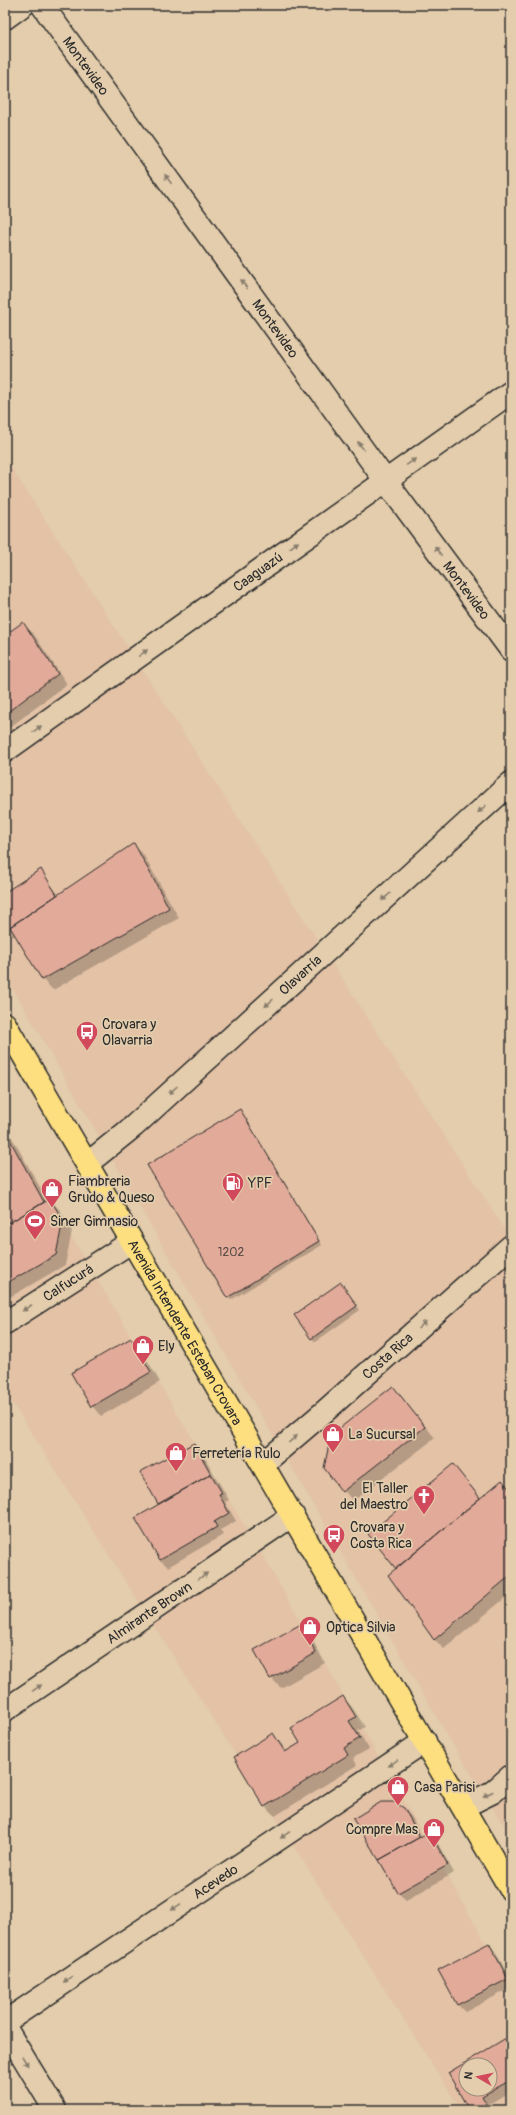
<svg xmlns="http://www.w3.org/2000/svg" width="516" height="2115" font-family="Pangolin,sans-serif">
	<rect width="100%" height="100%" fill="#e3cdac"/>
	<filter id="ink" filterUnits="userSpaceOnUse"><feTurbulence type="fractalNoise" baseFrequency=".025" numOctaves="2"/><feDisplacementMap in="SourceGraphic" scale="8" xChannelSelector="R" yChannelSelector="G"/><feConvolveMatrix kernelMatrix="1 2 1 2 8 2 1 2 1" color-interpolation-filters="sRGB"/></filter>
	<g filter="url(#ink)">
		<!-- built -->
		<path fill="#e3c2a6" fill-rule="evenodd" d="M5 458 511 1239V1837L453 1745 5 975Z
			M5 1126 277 1580 511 1987V2110H461L5 1391ZM466 2065H490V2089H466Z"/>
		<!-- shadow -->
		<path fill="#0003" fill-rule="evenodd" d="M23 624 33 633 67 684 5 731V637Z
			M133 844 143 854 179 918 53 990 43 980 16 935 12 937 5 930V893L40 871 59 895Z
			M243 1114 322 1245 231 1300 227 1297Z
			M5 1125 48 1202 50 1200 60 1210 72 1231 65 1265 5 1300V1226L11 1223 5 1213Z
			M344 1287 360 1310 315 1342 312 1338Z
			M131 1339 141 1349 160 1382 101 1416 92 1406Z
			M393 1387 435 1438 353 1501 325 1468Z
			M194 1444 201 1451 229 1500 225 1502 236 1521 220 1530 223 1535 168 1567 160 1560 159 1505 142 1472Z
			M453 1465 481 1498 502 1481 511 1491V1593L444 1649 434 1639 397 1569Z
			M301 1625 310 1635 325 1663 281 1688 271 1678Z
			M343 1697 352 1707 365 1727 358 1731 369 1749 353 1758 357 1765 275 1816 265 1807 235 1758 273 1734 288 1752 301 1743Z
			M403 1809 411 1816 422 1837 428 1833 436 1840 454 1873 406 1900 398 1893 355 1819Z
			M489 1944 496 1952 511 1980V1988L465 2012 458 2005 440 1971Z
			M511 2037V2091L489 2104 492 2110H470L449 2073ZM466 2065H490V2089H466Z"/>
		<!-- building -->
		<path fill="#e2aa99" stroke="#2b2b2b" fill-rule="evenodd" d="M23 622 58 674 5 714V635Z
			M134 843 169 908 42 980 10 927Z
			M41 869 57 895 5 930V892Z
			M240 1109 319 1241 227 1298 147 1165Z
			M5 1131 44 1202 9 1223 5 1215Z
			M50 1199 63 1220 56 1255 5 1284V1225Z
			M341 1282 357 1306 311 1339 294 1315Z
			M131 1338 151 1372 91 1407 71 1373Z
			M393 1386 425 1427 342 1492 324 1468 331 1435Z
			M194 1443 211 1474 158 1504 140 1472Z
			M453 1464 480 1498 396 1569 368 1534Z
			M211 1474 222 1493 219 1494 229 1513 214 1522 217 1527 160 1560 135 1518Z
			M502 1480 511 1491V1575L434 1640 388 1575Z
			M301 1624 316 1653 270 1679 254 1650Z
			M343 1696 356 1717 349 1721 360 1738 344 1748 348 1755 264 1807 234 1757 273 1733 285 1752 300 1743 291 1728Z
			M381 1802H394L404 1808 420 1837 379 1860 353 1819Z
			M429 1832 448 1865 398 1893 379 1860Z
			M489 1943 508 1979 457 2005 438 1970Z
			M511 2035V2080L482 2096 487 2105 479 2110H469L448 2073ZM466 2065H490V2089H466Z"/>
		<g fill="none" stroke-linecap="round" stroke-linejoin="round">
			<!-- minor casing -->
			<g stroke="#2b2b2b" stroke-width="25">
				<g id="minor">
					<path id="s1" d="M42 5 385 480 511 650"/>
					<path d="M5 18 23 5"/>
					<path id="s2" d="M5 751 511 392"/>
					<path id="s3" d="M87 1164 134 1126 511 783"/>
					<path id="s4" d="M5 1323 131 1242"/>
					<path id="s5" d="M263 1464 324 1412 511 1246"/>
					<path id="s6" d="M5 1710 293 1515"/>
					<path d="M463 1807 493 1792 511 1776"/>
					<path id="s7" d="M5 2022 425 1741"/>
					<path d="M5 2027 55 2110"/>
				</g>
			</g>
			<!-- major casing -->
			<g stroke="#2b2b2b" stroke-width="25">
				<g id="major">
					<path id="s8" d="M5 1024 511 1890"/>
				</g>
			</g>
			<!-- minor -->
			<use href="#minor" stroke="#e3cdac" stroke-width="22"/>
			<!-- major -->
			<use href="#major" stroke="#fddf80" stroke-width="22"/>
		</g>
		<!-- one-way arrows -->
		<defs><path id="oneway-solid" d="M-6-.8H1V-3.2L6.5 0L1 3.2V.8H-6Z"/></defs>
		<g fill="#877c6c">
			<use href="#oneway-solid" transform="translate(168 179) rotate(-126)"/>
			<use href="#oneway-solid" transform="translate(244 284) rotate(-126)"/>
			<use href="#oneway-solid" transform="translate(361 446) rotate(-126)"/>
			<use href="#oneway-solid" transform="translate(411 462) rotate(-35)"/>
			<use href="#oneway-solid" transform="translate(294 545) rotate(-36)"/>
			<use href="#oneway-solid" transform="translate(438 551) rotate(-127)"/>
			<use href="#oneway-solid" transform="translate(143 653) rotate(-36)"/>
			<use href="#oneway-solid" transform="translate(37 729) rotate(-36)"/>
			<use href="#oneway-solid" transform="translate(482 809) rotate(138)"/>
			<use href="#oneway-solid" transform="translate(386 897) rotate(138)"/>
			<use href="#oneway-solid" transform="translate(269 1003) rotate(138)"/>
			<use href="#oneway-solid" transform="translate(173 1090) rotate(138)"/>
			<use href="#oneway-solid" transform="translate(27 1308) rotate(147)"/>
			<use href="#oneway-solid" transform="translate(422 1325) rotate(-42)"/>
			<use href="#oneway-solid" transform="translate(293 1439) rotate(-40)"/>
			<use href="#oneway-solid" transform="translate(203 1576) rotate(-34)"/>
			<use href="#oneway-solid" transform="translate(37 1688) rotate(-34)"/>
			<use href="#oneway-solid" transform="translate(393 1763) rotate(146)"/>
			<use href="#oneway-solid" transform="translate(488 1794) rotate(152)"/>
			<use href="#oneway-solid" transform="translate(285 1835) rotate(146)"/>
			<use href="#oneway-solid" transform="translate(176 1907) rotate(146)"/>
			<use href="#oneway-solid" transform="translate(68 1979) rotate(146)"/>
			<use href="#oneway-solid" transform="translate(25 2061) rotate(59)"/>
		</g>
	</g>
	<!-- icons -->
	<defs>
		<g id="bus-pin" transform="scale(1.15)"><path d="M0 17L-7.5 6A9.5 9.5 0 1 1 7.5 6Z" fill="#d1495b" stroke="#e3cdac"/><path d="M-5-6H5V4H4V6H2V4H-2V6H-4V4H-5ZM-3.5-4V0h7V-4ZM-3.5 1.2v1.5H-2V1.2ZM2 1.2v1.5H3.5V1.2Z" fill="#fff"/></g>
		<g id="fuel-pin" transform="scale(1.15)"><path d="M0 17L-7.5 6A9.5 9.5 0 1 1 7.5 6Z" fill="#d1495b" stroke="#e3cdac"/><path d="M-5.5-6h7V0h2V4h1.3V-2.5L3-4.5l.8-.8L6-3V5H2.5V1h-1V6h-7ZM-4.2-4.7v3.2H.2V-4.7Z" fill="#fff"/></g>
		<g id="shop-pin" transform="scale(1.15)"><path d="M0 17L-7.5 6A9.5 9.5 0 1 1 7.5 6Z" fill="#d1495b" stroke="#e3cdac"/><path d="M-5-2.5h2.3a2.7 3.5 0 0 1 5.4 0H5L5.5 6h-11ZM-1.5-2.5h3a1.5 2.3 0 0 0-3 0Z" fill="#fff"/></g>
		<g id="stadium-pin" transform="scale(1.15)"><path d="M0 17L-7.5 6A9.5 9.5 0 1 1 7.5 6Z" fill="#d1495b" stroke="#e3cdac"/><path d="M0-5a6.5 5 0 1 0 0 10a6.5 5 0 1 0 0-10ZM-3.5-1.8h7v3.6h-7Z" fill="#fff"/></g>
		<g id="church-pin" transform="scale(1.15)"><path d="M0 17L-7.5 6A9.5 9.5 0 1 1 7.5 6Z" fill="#d1495b" stroke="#e3cdac"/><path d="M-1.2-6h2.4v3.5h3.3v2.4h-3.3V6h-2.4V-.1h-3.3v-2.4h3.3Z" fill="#fff"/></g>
	</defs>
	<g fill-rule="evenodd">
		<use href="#bus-pin" x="87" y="1032"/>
		<use href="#fuel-pin" x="233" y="1183"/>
		<use href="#shop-pin" x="52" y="1189"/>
		<use href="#stadium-pin" x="35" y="1221"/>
		<use href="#shop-pin" x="143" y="1346"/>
		<use href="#shop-pin" x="333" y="1434"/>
		<use href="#shop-pin" x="176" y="1453"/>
		<use href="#church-pin" x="424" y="1496"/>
		<use href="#bus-pin" x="334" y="1535"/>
		<use href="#shop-pin" x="310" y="1627"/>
		<use href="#shop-pin" x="398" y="1787"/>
		<use href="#shop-pin" x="434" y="1829"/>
	</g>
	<g text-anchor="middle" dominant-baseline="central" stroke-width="3.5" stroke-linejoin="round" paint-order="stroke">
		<!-- number labels -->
		<g font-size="12" fill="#594b46">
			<text x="231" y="1252">1202</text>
		</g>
		<!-- street labels -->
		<g font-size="14" fill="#2b2b2b" stroke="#e3cdac">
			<text stroke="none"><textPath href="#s1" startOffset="75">Montevideo</textPath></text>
			<text stroke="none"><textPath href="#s1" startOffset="399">Montevideo</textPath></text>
			<text stroke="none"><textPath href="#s2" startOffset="310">Caaguazú</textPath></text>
			<text stroke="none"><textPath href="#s1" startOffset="723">Montevideo</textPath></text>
			<text stroke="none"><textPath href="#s3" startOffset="285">Olavarría</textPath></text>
			<text stroke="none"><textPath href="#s4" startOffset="75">Calfucurá</textPath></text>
			<text stroke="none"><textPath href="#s8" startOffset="357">Avenida Intendente Esteban Crovara</textPath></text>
			<text stroke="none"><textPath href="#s5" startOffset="165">Costa Rica</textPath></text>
			<text stroke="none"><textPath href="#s6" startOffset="174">Almirante Brown</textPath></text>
			<text stroke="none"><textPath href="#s7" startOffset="253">Acevedo</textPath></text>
		</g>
		<!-- poi labels -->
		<g font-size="14" fill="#2b2b2b" stroke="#e3cdac" text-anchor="start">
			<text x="102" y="1024">Crovara y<tspan x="102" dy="16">Olavarria</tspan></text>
			<text x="68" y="1181">Fiambreria<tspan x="68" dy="16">Grudo &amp; Queso</tspan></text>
			<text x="248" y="1183">YPF</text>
			<text x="50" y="1221">Siner Gimnasio</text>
			<text x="158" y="1346">Ely</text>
			<text x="348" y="1434">La Sucursal</text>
			<text x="192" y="1453">Ferretería Rulo</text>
			<text x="408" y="1488" text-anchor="end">El Taller<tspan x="408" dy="16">del Maestro</tspan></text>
			<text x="350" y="1527">Crovara y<tspan x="350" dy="16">Costa Rica</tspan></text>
			<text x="326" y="1627">Optica Silvia</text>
			<text x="414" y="1787">Casa Parisi</text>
			<text x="418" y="1829" text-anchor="end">Compre Mas</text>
		</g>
	</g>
	<!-- margin -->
	<rect width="516" height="2115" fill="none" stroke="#e3cdac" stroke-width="20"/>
	<rect x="10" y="10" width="496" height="2095" fill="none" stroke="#2b2b2b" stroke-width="1.5" filter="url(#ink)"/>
	<!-- north arrow -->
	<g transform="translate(478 2077) rotate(279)"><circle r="19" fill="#e3cdac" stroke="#998c78"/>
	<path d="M0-3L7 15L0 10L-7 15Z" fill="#d1495b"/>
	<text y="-6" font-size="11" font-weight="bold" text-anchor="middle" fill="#2b2b2b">N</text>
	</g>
</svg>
